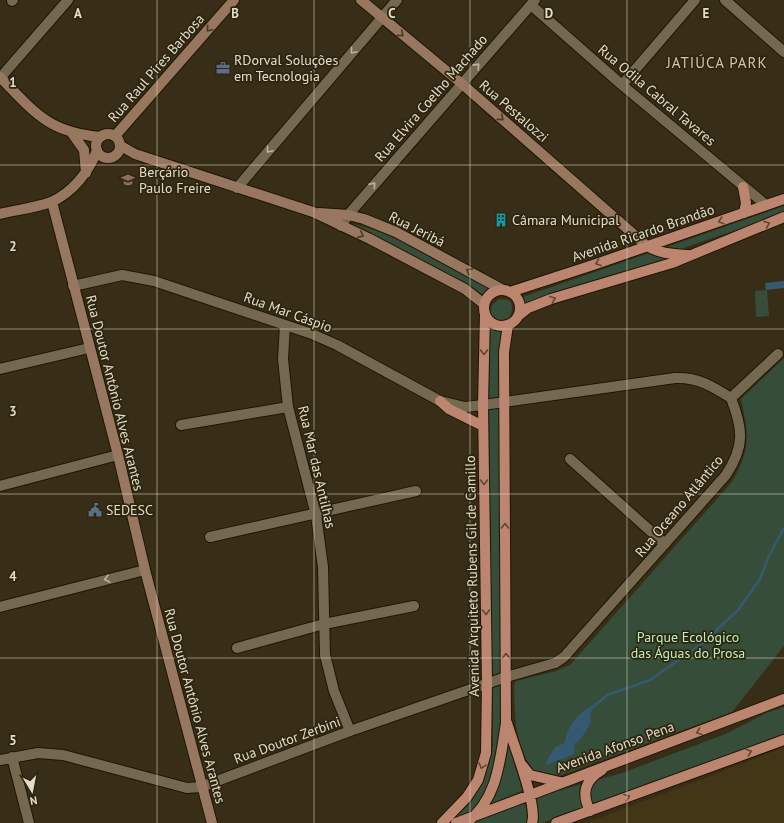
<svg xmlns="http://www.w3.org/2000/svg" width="784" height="823" font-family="'PT Sans',sans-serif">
	<rect width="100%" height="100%" fill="#382e17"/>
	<!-- built -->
	<path fill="#433617" d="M784 747V823H586L716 774Z"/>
	<!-- green -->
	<path fill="#354d39" d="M784 206V214L686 247 671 258 655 264 610 275 576 286 521 308 517 299Z
		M353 224C400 235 451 268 494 291L486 296 480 293 351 225Z
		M767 290 769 316 756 317 755 291Z
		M499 299 509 300C517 308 507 322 503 331L500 721 524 790 445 823C452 818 459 814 465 808 482 792 487 767 493 745L488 328 492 305Z
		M784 358V646L732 712 556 777 536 773C514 748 515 717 514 685L516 681 556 671 570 665 731 483C751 450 749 436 741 399Z
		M784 707V735L542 823H472L546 794 622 773 728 733 766 713Z"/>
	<!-- water -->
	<path fill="#365972" d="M784 281V288L766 290 765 283Z
		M595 704 590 715 591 723 580 740 574 744V754L547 765 546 762 555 747 565 743C567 725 579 712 595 704Z"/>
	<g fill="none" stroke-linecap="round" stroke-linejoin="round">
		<!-- stream -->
		<path stroke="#365972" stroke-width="2.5" d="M593 707 607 695 650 680 703 643 738 610 760 579 769 556 784 528"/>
		<!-- street casing -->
		<g stroke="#201601" stroke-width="12">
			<path id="street" d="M725 0 784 52
				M12 1 13 0
				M531 5 622 85 766 205
				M1 77 68 0
				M622 85 695 0
				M237 188 397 0
				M341 226 348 215 535 0
				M285 325 283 359 288 407 316 515 323 567 325 655 334 691 350 731
				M0 369 89 348
				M731 398 778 354
				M181 425 288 407
				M570 459 665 544
				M0 486 118 455
				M210 537 416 491
				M0 607 145 570
				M237 648 324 624 414 606
				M12 757 29 823
				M0 760 38 753 63 755 187 788 201 787 350 731 506 677 555 663 564 657 726 475C745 446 743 429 731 398 712 386 698 377 675 378L483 405 465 407 440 401 337 345 312 334 154 281 122 275 73 286"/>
		</g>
		<!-- secondary casing -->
		<g stroke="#201601" stroke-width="12">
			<path id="secondary" d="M361 0 461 83 647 246
				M0 77C35 113 48 132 101 137
				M72 133 84 150 86 173
				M96 146a12 12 0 1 1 24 0a12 12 0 1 1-24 0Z
				M115 136 234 0
				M121 146 135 154 313 212 370 239 465 289 484 304
				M52 202 118 455 145 570 212 823
				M319 213 348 215 364 219 396 232 503 290
				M0 214C16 210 35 208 51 202 72 193 90 171 97 150"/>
		</g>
		<!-- primary casing -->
		<g stroke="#201601" stroke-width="12">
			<path id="primary" d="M743 187 746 203 744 213
				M647 246C660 254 674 254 688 255
				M484 308a18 18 0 1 1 36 0a18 18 0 1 1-36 0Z
				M510 292 593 265 784 199
				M518 316 528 308 551 299 672 263 784 217
				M440 401 449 409 483 426
				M507 723C513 743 538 806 532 823
				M522 765 530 775 560 782
				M590 811C581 793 585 780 602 770
				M442 823 467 797 478 780 486 753 487 684 483 405 485 313
				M456 823 784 699
				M466 823C498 800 500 759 506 723L504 352 508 325
				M556 823 784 740"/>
		</g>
		<!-- street -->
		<use href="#street" stroke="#746950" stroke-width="10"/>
		<!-- secondary -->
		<use href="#secondary" stroke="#977760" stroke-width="10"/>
		<!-- primary -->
		<use href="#primary" stroke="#bb8570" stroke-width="10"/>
	</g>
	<!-- one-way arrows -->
	<defs><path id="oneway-chevron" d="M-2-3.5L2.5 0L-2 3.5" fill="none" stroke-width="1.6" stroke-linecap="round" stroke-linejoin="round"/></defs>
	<g stroke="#483a22">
		<use href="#oneway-chevron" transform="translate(209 29) rotate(131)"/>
		<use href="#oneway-chevron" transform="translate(401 34) rotate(40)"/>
		<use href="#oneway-chevron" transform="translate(501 118) rotate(41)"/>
		<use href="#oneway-chevron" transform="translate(361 235) rotate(24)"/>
		<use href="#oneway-chevron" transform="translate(469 271) rotate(-152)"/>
	</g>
	<g stroke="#bcb4a2">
		<use href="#oneway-chevron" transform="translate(353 51) rotate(130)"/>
		<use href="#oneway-chevron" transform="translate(477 66) rotate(-48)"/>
		<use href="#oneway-chevron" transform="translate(269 150) rotate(130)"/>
		<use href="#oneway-chevron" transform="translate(373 185) rotate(-49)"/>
		<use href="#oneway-chevron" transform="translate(107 579) rotate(166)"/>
	</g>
	<g stroke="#5f4730">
		<use href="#oneway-chevron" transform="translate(721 221) rotate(161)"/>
		<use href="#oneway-chevron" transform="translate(767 224) rotate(-22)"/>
		<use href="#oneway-chevron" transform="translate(598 263) rotate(160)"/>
		<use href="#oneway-chevron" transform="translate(553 299) rotate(-20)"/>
		<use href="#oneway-chevron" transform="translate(484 352) rotate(91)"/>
		<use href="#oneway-chevron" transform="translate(484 482) rotate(89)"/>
		<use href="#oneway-chevron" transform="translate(505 526) rotate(-90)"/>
		<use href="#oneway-chevron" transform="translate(486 612) rotate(89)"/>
		<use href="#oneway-chevron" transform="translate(506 656) rotate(-90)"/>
		<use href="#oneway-chevron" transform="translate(699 732) rotate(160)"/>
		<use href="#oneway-chevron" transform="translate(749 752) rotate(-19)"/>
		<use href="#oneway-chevron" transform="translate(482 766) rotate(106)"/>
		<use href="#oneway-chevron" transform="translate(627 797) rotate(-21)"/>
	</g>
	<!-- grid -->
	<path fill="none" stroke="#e2dcce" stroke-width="1" stroke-opacity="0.55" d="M157 0V823M314 0V823M470 0V823M627 0V823M0 165H784M0 329H784M0 494H784M0 658H784"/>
	<!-- icons -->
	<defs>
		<g id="office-bare" transform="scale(1.08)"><path d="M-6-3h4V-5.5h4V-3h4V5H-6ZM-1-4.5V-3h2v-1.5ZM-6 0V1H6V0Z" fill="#5c6f8a" stroke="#2e250d" stroke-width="2.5" paint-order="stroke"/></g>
		<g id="school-bare" transform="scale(1.08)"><path d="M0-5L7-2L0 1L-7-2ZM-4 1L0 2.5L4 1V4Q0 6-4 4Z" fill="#8d6e63" stroke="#2e250d" stroke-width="2.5" paint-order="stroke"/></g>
		<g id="building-bare" transform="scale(1.08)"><path d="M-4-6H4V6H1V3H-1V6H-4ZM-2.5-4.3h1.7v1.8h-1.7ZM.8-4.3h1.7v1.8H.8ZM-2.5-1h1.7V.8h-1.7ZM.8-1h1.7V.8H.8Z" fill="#0f9aa8" stroke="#2e250d" stroke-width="2.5" paint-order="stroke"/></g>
		<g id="civic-bare" transform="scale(1.08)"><path d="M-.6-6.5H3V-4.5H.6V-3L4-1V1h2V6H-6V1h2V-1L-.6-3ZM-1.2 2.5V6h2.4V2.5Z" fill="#5c6f8a" stroke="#2e250d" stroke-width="2.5" paint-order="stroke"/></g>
	</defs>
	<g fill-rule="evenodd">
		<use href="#office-bare" x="223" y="68"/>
		<use href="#school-bare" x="128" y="180"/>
		<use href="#building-bare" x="501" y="220"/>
		<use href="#civic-bare" x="95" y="510"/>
	</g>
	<g text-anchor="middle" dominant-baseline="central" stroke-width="3.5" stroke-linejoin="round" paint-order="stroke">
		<!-- poi labels -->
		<g font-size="14" fill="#e2dcce" stroke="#2e250d" text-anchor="start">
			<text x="234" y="60">RDorval Soluções<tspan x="234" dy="16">em Tecnologia</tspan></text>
			<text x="139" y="172">Berçário<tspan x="139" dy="16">Paulo Freire</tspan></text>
			<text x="512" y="220">Câmara Municipal</text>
			<text x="106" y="510">SEDESC</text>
		</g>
		<!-- street labels -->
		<g font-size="14" fill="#e2dcce" stroke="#2e250d">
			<text transform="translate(156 68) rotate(-49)">Rua Raul Pires Barbosa</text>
			<text transform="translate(657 95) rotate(40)">Rua Odila Cabral Tavares</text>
			<text transform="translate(431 98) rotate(-49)">Rua Elvira Coelho Machado</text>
			<text transform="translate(514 111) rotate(41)">Rua Pestalozzi</text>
			<text transform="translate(417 229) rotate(27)">Rua Jeribá</text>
			<text transform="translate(643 233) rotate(-19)">Avenida Ricardo Brandão</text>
			<text transform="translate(288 312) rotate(20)">Rua Mar Cáspio</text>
			<text transform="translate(115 393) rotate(76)">Rua Doutor Antônio Alves Arantes</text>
			<text transform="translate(317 467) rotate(77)">Rua Mar das Antilhas</text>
			<text transform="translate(679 506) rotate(-50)">Rua Oceano Atlântico</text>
			<text transform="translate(472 576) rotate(-91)">Avenida Arquiteto Rubens Gil de Camillo</text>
			<text transform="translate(195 706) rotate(75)">Rua Doutor Antônio Alves Arantes</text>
			<text transform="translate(287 740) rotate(-20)">Rua Doutor Zerbini</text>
			<text transform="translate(615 747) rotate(-20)">Avenida Afonso Pena</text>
		</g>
		<!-- park labels -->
		<g font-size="14" fill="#b7f1c0" stroke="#2e250d">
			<text x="688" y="637">Parque Ecológico<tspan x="688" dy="16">das Águas do Prosa</tspan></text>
		</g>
		<!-- neighbourhood labels -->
		<g font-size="15" letter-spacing="1" fill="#d0c4a9" stroke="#2e250d">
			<text x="717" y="62">JATIÚCA PARK</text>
		</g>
	</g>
	<g font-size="13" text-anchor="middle" font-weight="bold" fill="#e2dcce" stroke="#2e250d" stroke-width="3.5" stroke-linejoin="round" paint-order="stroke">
		<text x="78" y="18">A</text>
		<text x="235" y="18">B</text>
		<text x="392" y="18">C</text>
		<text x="549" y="18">D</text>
		<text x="706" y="18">E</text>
		<text x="13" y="87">1</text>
		<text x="13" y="251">2</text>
		<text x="13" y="416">3</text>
		<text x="13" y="581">4</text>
		<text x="13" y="745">5</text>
	</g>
	<!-- north arrow -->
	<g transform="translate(32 791) rotate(170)" stroke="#2e250d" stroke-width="3" paint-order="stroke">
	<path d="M0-3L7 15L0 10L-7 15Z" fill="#e2dcce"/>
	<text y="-6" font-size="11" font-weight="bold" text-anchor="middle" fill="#e2dcce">N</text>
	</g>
</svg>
